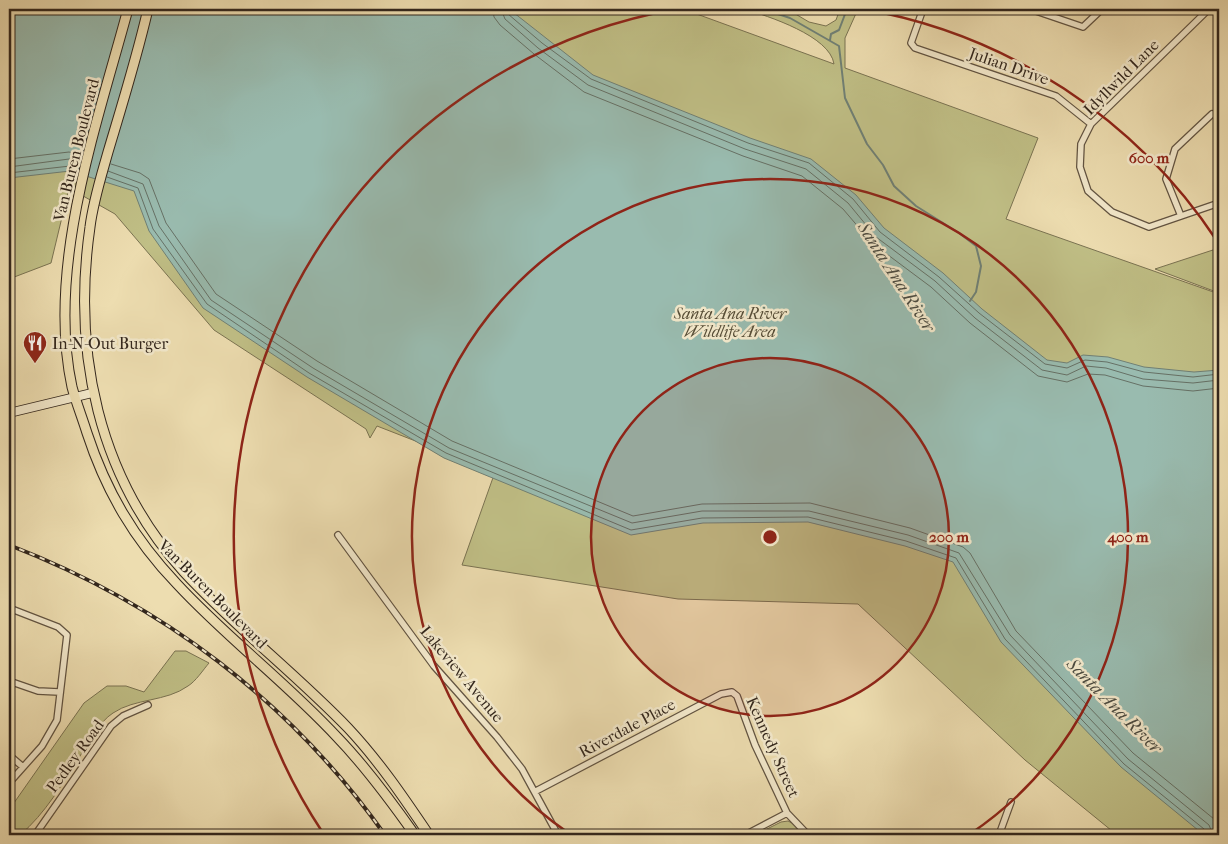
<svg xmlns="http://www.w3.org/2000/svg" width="1228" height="844" font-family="'IM FELL French Canon',serif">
	<rect width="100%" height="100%" fill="#edddb0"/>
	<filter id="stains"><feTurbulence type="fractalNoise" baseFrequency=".004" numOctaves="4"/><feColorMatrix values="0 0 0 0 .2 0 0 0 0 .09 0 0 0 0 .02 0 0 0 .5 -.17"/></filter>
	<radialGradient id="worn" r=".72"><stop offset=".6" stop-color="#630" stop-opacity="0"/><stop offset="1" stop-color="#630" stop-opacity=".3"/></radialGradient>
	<!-- green -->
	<path fill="#c0bf86" stroke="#7a7352" d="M9 9H683L834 64C830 36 768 16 744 9H787L809 22 826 26 836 20 840 9H858L845 38V68L1038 138 1006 219 1219 294V835H1117L1025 760 858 604 678 599 462 565 495 472 377 426 370 438 366 429 214 330 115 214 69 188 51 263 9 279Z
		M1219 248V293L1155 269Z
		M175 651H186L209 663C203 670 196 681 188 686 166 702 135 698 113 713 99 722 89 742 80 756 63 783 45 814 20 835H9V810L84 703 107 686H126L144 692Z
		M788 821 794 824 804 835H755L781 822Z"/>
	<!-- water -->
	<path fill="#99bbaf" stroke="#708075" d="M9 9H509L593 75 750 138 811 159 856 195 884 228 943 273 982 309 1047 360 1067 363 1083 355 1108 357 1144 367 1194 372 1219 370V835H1204L1121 767 1001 642 953 562 905 546 808 522 703 523 631 535 444 458 307 377 203 308 149 231 134 191 70 171 9 178Z"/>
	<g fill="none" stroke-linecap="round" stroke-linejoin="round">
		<!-- shore -->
		<path stroke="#667166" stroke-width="1" d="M493 9 494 17 500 25 534 54 584 92 743 156 802 176 843 209 872 243 931 287 970 323 1038 376 1067 382 1088 374 1105 375 1143 386 1193 391 1219 388
			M501 9 505 19 538 48 588 85 745 149 806 169 848 203 876 237 935 281 975 318 1042 370 1067 375 1086 366 1106 368 1143 379 1193 383 1219 380
			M507 9 508 14 542 43 591 79 748 143 809 163 853 199 880 232 939 277 979 313 1045 364 1067 368 1085 360 1107 362 1144 372 1193 377 1219 374
			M9 159 69 152 82 155
			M111 164 140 173 149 179 166 223 216 294 317 361 452 441 633 516 702 504 810 503 910 528 963 547 970 553 1016 631 1133 753 1214 819 1219 828
			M9 167 69 159 81 162
			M108 171 143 184 159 226 211 300 313 368 449 448 632 523 702 511H809L908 535 959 553 1010 635 1128 759 1209 825 1213 835
			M9 173 70 166 79 168
			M107 177 138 188 153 229 207 304 309 373 446 453 631 530 702 518 808 517 906 541 956 558 1005 639 1124 764 1204 829 1206 835"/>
		<!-- stream -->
		<path stroke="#708075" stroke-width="2" d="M763 9 790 18 839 46 845 98 867 144 883 165 894 186 916 206 959 233 976 246 981 266 976 292 970 301
			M830 40 831 34 839 30 847 9"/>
		<!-- street casing -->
		<g stroke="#625442" stroke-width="8">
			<path id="street" d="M923 9 911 43 915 48 1056 96 1091 124
				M1030 9 1083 27 1102 9
				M1209 9 1091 124 1081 144 1080 167 1088 191 1112 212 1149 227 1219 203
				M1181 216 1166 179 1175 149 1212 114
				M338 535 434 666 497 737 522 769 558 835
				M9 608 58 627 67 635 57 720 42 746 9 783
				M9 681 38 691 59 692
				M9 755 23 767
				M536 791 721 694 732 692 737 696 755 745 787 813 808 835
				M35 835 111 726 123 716 148 705
				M745 835 787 813
				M999 835 1011 802"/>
		</g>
		<!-- secondary casing -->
		<g stroke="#33271d" stroke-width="10">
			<path id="secondary" d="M9 413 92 393"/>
		</g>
		<!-- primary casing -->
		<g stroke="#33271d" stroke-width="11">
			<path id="primary" d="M128 9C97 124 46 267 72 387 76 402 82 417 87 433 106 491 134 539 177 584 227 638 287 683 337 737 366 767 391 801 415 835
				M148 9C137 57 122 105 108 152 101 177 93 202 90 227 72 352 98 477 184 572 235 627 296 674 348 728 379 761 404 798 429 835"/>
		</g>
		<!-- street -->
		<use href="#street" stroke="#f3e9cc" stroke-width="5.5"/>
		<!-- secondary -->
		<use href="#secondary" stroke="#f3e9cc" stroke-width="8"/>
		<!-- primary -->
		<use href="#primary" stroke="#edddb0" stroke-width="9"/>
		<!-- rail casing -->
		<g stroke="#33271d" stroke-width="4">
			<path id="rail" d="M9 545C162 604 290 701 385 835"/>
		</g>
		<!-- rail -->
		<use href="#rail" stroke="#f3e9cc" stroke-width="2" stroke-dasharray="5.5" stroke-linecap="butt"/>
	</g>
	<!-- distance rings -->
	<circle cx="770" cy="537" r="179" fill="#8f2418" fill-opacity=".12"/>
	<g fill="none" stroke="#8f2418" stroke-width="2.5">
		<circle cx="770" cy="537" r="179"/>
		<path d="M570 834A358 358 0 1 1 970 834"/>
		<path d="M323 833A536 536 0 0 1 677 9M863 9A536 536 0 0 1 1217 241"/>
	</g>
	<!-- icons -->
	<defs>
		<g id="restaurant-pin" transform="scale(1.25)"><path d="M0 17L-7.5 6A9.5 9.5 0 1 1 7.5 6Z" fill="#8f2418" stroke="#f3e9cc"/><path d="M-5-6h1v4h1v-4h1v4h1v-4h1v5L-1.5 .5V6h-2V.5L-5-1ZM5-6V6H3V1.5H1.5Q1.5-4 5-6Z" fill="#fff"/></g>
	</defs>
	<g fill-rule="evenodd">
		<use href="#restaurant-pin" x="35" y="343"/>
	</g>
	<g text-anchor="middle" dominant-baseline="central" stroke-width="5" stroke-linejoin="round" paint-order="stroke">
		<!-- street labels -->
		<g font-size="16" fill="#33271d" stroke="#f3e9cc">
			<text transform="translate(1009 66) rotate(19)">Julian Drive</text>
			<text transform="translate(1121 77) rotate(-45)">Idyllwild Lane</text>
			<text transform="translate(76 150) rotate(-76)">Van Buren Boulevard</text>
			<text transform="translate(213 594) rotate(45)">Van Buren Boulevard</text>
			<text transform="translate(462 674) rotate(50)">Lakeview Avenue</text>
			<text transform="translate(627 728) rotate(-28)">Riverdale Place</text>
			<text transform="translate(773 747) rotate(66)">Kennedy Street</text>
			<text transform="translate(75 756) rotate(-54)">Pedley Road</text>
		</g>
		<!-- park labels -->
		<g font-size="16" font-style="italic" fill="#564d37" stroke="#f3e9cc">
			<text x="730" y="313">Santa Ana River<tspan x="730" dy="18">Wildlife Area</tspan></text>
		</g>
		<!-- poi labels -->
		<g font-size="16" fill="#33271d" stroke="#f3e9cc" text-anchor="start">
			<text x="52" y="343">In-N-Out Burger</text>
		</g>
		<!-- water labels -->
		<g font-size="18" font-style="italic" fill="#4c4c42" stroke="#f3e9cc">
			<text transform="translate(896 277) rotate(57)">Santa Ana River</text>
			<text transform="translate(1114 706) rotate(45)">Santa Ana River</text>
		</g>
	</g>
	<circle cx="770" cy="537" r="8" fill="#8f2418" stroke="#f3e9cc" stroke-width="2.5"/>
	<g font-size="15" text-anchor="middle" font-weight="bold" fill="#8f2418" stroke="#f3e9cc" stroke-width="5" stroke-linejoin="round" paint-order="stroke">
		<text x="1149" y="163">600 m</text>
		<text x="949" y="542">200 m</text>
		<text x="1128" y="542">400 m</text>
	</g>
	<!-- margin -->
	<rect width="1228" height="844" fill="none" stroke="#edddb0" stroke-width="30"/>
	<rect x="10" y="10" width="1208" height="824" fill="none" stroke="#33271d" stroke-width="2.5"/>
	<rect x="15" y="15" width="1198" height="814" fill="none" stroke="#33271d"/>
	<rect width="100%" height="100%" filter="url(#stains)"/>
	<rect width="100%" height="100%" fill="url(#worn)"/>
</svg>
